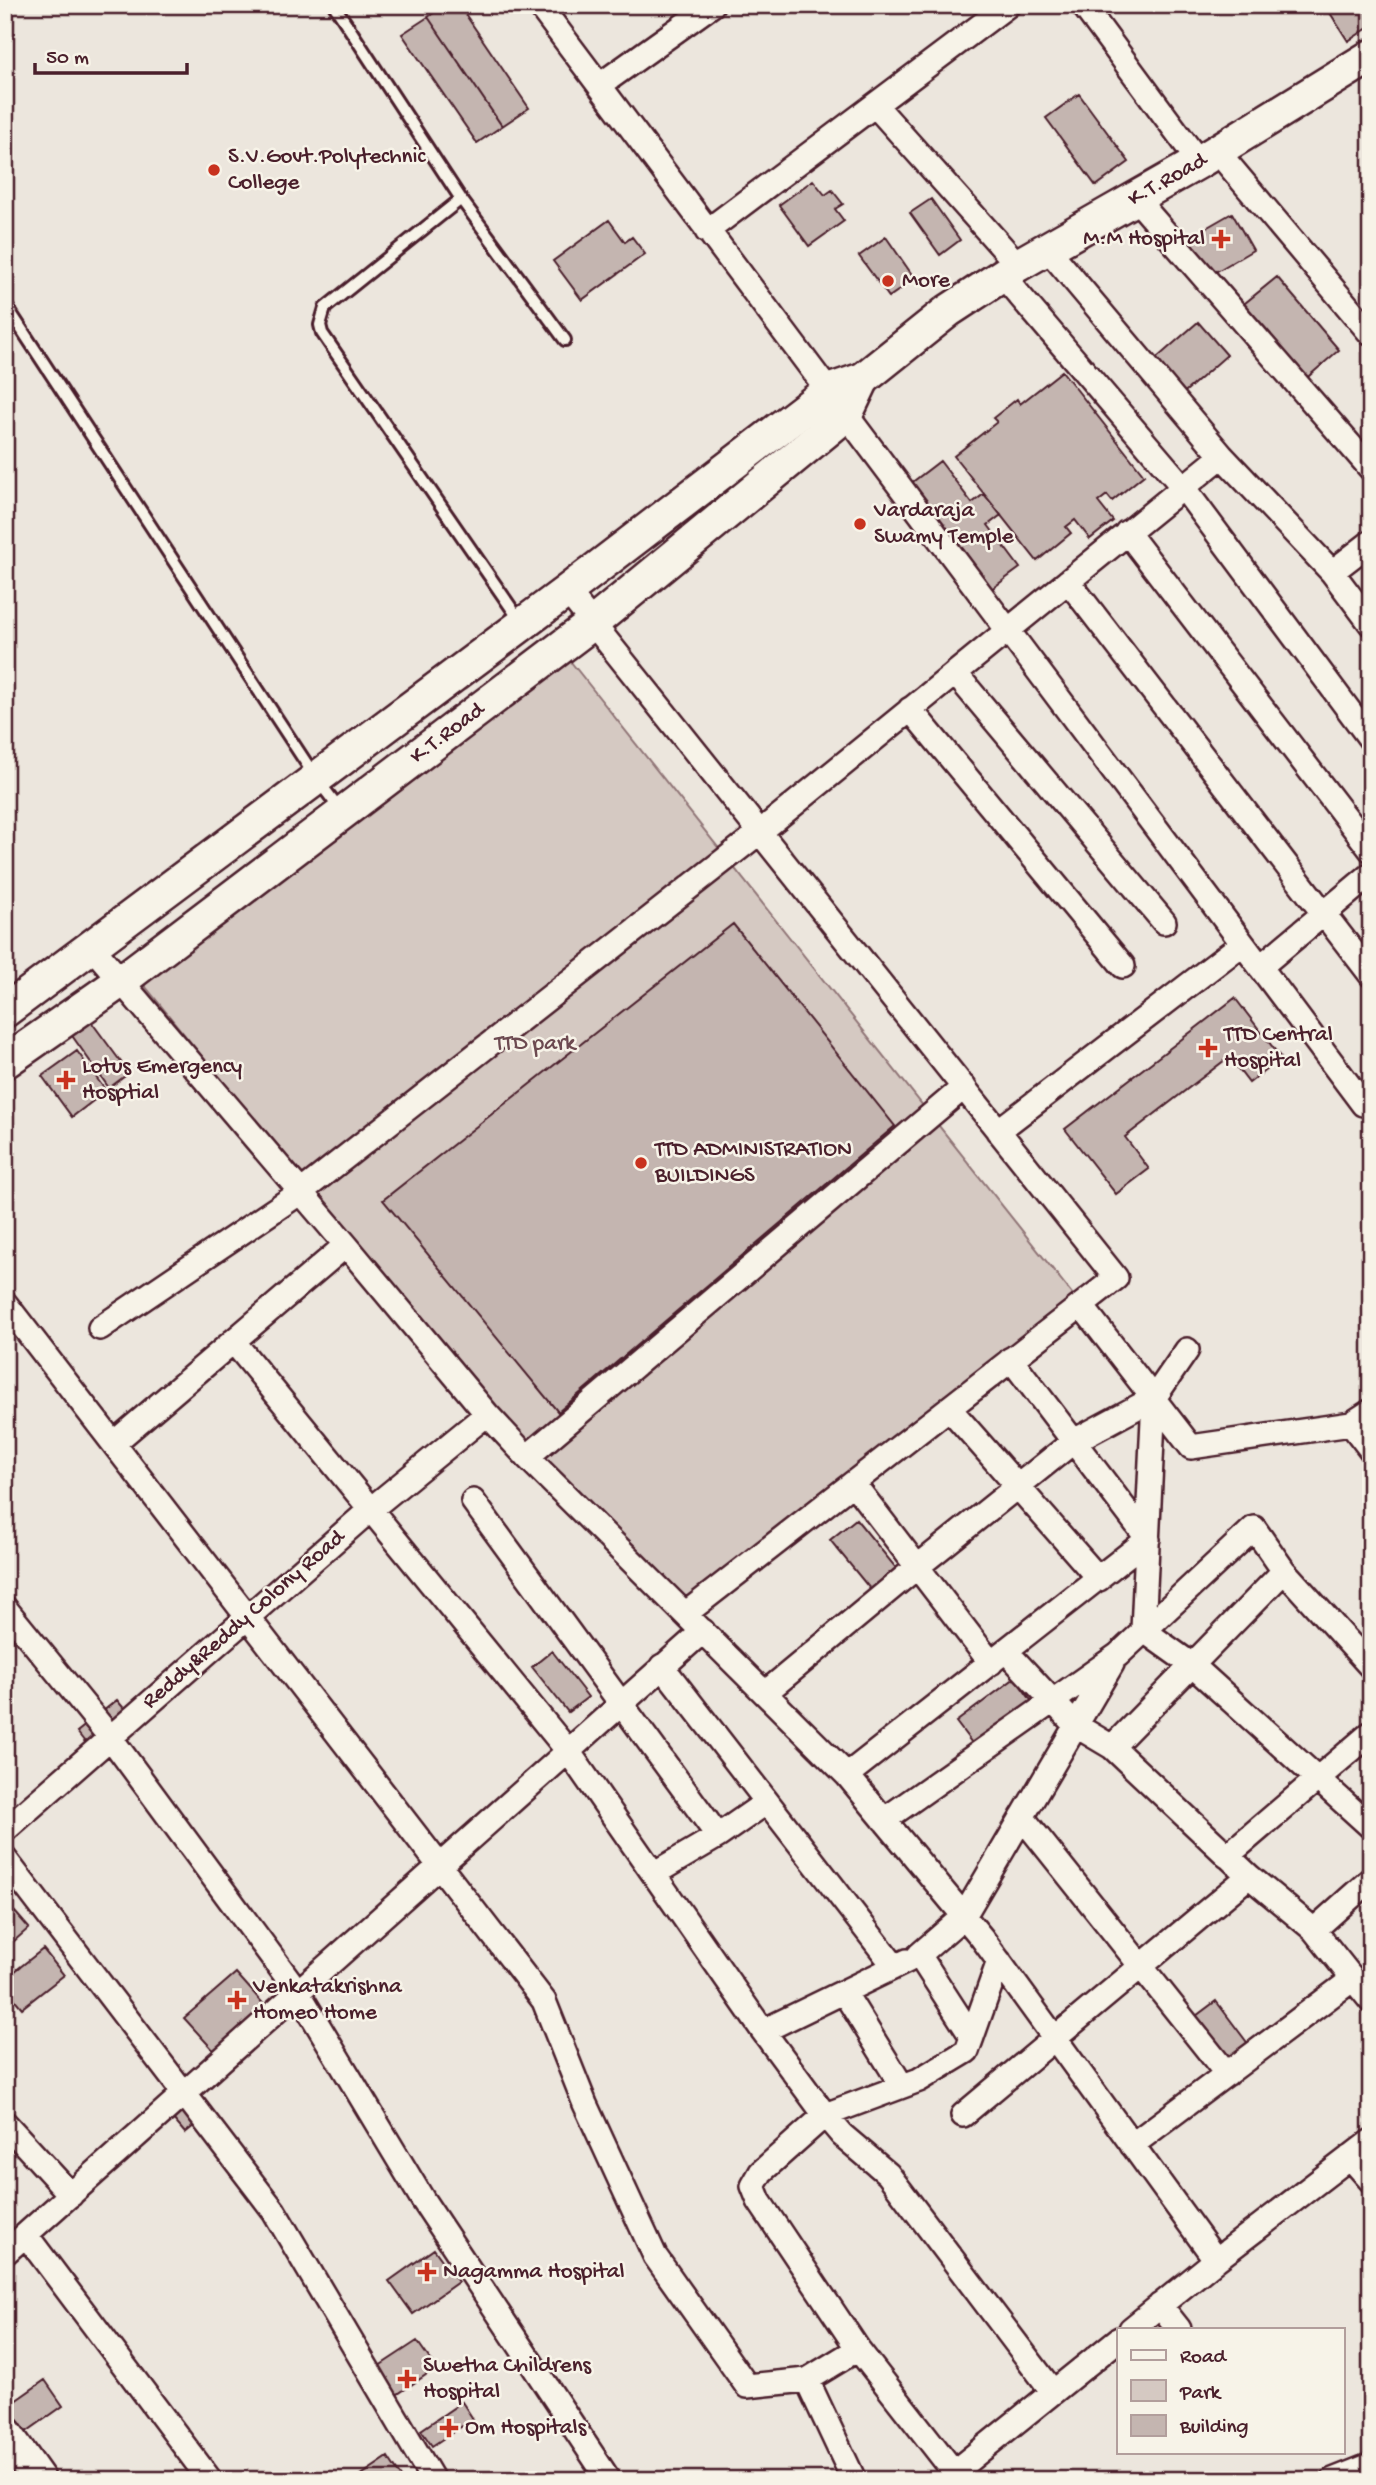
<svg xmlns="http://www.w3.org/2000/svg" width="1376" height="2485" font-family="'Gochi Hand',sans-serif">
	<rect width="100%" height="100%" fill="#ece6dd"/>
	<filter id="ink" filterUnits="userSpaceOnUse"><feTurbulence type="fractalNoise" baseFrequency=".0143" numOctaves="2"/><feDisplacementMap in="SourceGraphic" scale="14" xChannelSelector="R" yChannelSelector="G"/><feConvolveMatrix kernelMatrix="1 2 1 2 8 2 1 2 1" color-interpolation-filters="sRGB"/></filter>
	<g filter="url(#ink)">
		<!-- green -->
		<path fill="#d5c9c2" stroke="#907476" stroke-width="2" d="M567 657 1081 1305 685 1614 527 1457 140 980Z"/>
		<!-- building -->
		<path fill="#c4b5b0" stroke="#4a1f2b" stroke-width="2" d="M445 5H459L529 108 502 126 428 17Z
			M1325 5H1371V26L1348 41Z
			M428 17 502 126 477 143 402 34Z
			M1079 94 1129 162 1096 186 1046 118Z
			M813 180 825 195 832 190 843 204 835 209 844 221 809 246 779 205Z
			M931 199 960 240 940 255 910 213Z
			M1232 213 1253 250 1207 277 1185 240Z
			M609 220 625 242 632 237 645 254 582 300 553 261Z
			M886 237 915 279 889 297 859 256Z
			M1277 277 1339 350 1302 382 1239 308Z
			M1198 322 1227 355 1179 397 1150 364Z
			M1062 371 1144 475 1112 501 1107 495 1098 502 1113 521 1090 539 1075 520 1066 527 1071 533 1037 561 954 456 997 422 993 418 1017 399 1020 404Z
			M940 461 972 503 984 494 1001 515 988 525 1020 568 990 590 910 484Z
			M733 924 895 1126 558 1412 383 1200Z
			M1235 998 1281 1058 1249 1083 1229 1057 1125 1137 1149 1169 1116 1194 1065 1129Z
			M87 1016 129 1073 109 1088 68 1030Z
			M77 1051 106 1091 72 1117 42 1076Z
			M856 1519 901 1574 875 1595 830 1540Z
			M552 1651 588 1697 568 1712 532 1667Z
			M1015 1678 1033 1703 975 1747 956 1722Z
			M117 1700 136 1723 96 1756 77 1732Z
			M15 1912 29 1928 5 1949V1921Z
			M43 1949 64 1975 22 2008 5 1988V1979Z
			M236 1973 267 2008 216 2053 184 2018Z
			M1216 2001 1252 2049 1229 2067 1192 2019Z
			M188 2094 206 2116 185 2133 167 2112Z
			M434 2249 458 2282 413 2314 389 2281Z
			M417 2341 436 2368 389 2400 370 2372Z
			M45 2380 63 2406 19 2437 5 2418V2408Z
			M462 2402 473 2419 432 2446 421 2430Z
			M388 2457 403 2480H354Z"/>
		<g fill="none" stroke-linecap="round" stroke-linejoin="round">
			<!-- service casing -->
			<g stroke="#4a1f2b" stroke-width="16">
				<path id="service" d="M334 5 461 199 565 340
					M461 199 325 308 320 325 322 333 521 622
					M5 304 316 778 342 812"/>
			</g>
			<!-- minor casing -->
			<g stroke="#4a1f2b" stroke-width="28">
				<path id="minor" d="M539 5 1363 1104
					M1083 5 1199 162
					M600 85 712 5
					M875 105 1018 265
					M1217 151 1371 334
					M1136 199 1371 469
					M707 231 1008 5
					M1047 248 1222 456 1332 572 1371 624
					M1003 276 1183 487 1371 740
					M1127 532 1371 850
					M1332 572 1371 542
					M1068 581 1371 975
					M567 591 1116 1278 685 1614
					M955 673 1164 922
					M910 709 1123 966
					M92 947 346 1245 487 1414 527 1457 847 1775 982 1938 1216 2260 1131 2329
					M1260 967 1371 874
					M998 1131 1242 944
					M5 1303 544 2001 585 2104 655 2256 747 2386 807 2380
					M1081 1305 1191 1447 1351 1424
					M100 1328 301 1192 760 832 1222 456
					M233 1341 568 1751 763 2031 825 2115 842 2135 888 2174 1053 2392
					M1154 1398 1143 1630 1192 1665 1371 1827
					M949 1408 1099 1579
					M1371 1411 1351 1424 1371 1450
					M114 1443 346 1245
					M527 1457 964 1087
					M853 1483 991 1663
					M473 1501 718 1836
					M5 1608 110 1737 298 1992 423 2200 609 2480
					M1006 1651 1075 1725 1112 1747
					M662 1666 895 1967
					M765 1693 917 1567 1074 1441 1154 1398 1187 1350
					M847 1775 1148 1539 1011 1359
					M1022 1817 1227 2074
					M884 1820 1118 1655 1254 1528 1284 1571
					M5 1830 371 1509 487 1414
					M1227 1856 1371 1733
					M5 1859 274 2211 433 2480
					M655 1873 718 1836 767 1802
					M1249 1876 1112 1747 1284 1571 1371 1667
					M999 1961 967 2051 919 2080 825 2115 761 2172 753 2186 759 2201 858 2349 954 2472 1119 2339
					M1353 1979 1371 2001
					M844 1992 902 2086
					M763 2031 907 1961
					M972 2037 919 1955 964 1916 1112 1664
					M963 2115 1249 1876 1314 1930
					M5 2123 71 2195
					M1132 2145 1353 1979 1314 1930 1371 1879
					M1350 2157 1371 2181
					M26 2235 210 2480
					M5 2253 703 1631
					M1216 2260 1371 2141
					M1160 2305 1179 2329
					M854 2480 807 2380 858 2349
					M1333 2480 1371 2465"/>
			</g>
			<!-- secondary casing -->
			<g stroke="#4a1f2b" stroke-width="37">
				<g id="secondary">
					<path id="s1" d="M5 1011 567 591 828 391 863 379 948 311 1018 265 1199 162 1371 56"/>
					<path id="s2" d="M5 1062 121 981 593 623 846 415 863 379"/>
					<path d="M5 2432 39 2480"/>
				</g>
			</g>
			<!-- service -->
			<use href="#service" stroke="#f7f3e8" stroke-width="10"/>
			<!-- minor -->
			<use href="#minor" stroke="#f7f3e8" stroke-width="23"/>
			<!-- secondary -->
			<use href="#secondary" stroke="#f7f3e8" stroke-width="32"/>
		</g>
	</g>
	<!-- markers -->
	<g fill="#c8321e" stroke="#f7f3e8" stroke-width="2.5">
		<circle cx="214" cy="170" r="7"/>
		<path d="M1217.5 228.5h7v7h7v7h-7v7h-7v-7h-7v-7h7z"/>
		<circle cx="888" cy="281" r="7"/>
		<circle cx="860" cy="524" r="7"/>
		<path d="M1204.5 1037.5h7v7h7v7h-7v7h-7v-7h-7v-7h7z"/>
		<path d="M62.5 1069.5h7v7h7v7h-7v7h-7v-7h-7v-7h7z"/>
		<circle cx="641" cy="1163" r="7"/>
		<path d="M233.5 1989.5h7v7h7v7h-7v7h-7v-7h-7v-7h7z"/>
		<path d="M423.5 2261.5h7v7h7v7h-7v7h-7v-7h-7v-7h7z"/>
		<path d="M403.5 2368.5h7v7h7v7h-7v7h-7v-7h-7v-7h7z"/>
		<path d="M445.5 2417.5h7v7h7v7h-7v7h-7v-7h-7v-7h7z"/>
	</g>
	<g text-anchor="middle" dominant-baseline="central" stroke-width="5" stroke-linejoin="round" paint-order="stroke">
		<!-- poi labels -->
		<g font-size="23" fill="#4a1f2b" stroke="#f7f3e8" text-anchor="start">
			<text x="228" y="157">S.V.Govt.Polytechnic<tspan x="228" dy="26">College</tspan></text>
			<text x="1205" y="239" text-anchor="end">M.M Hospital</text>
			<text x="902" y="281">More</text>
			<text x="874" y="511">Vardaraja<tspan x="874" dy="26">Swamy Temple</tspan></text>
			<text x="1224" y="1035">TTD Central<tspan x="1224" dy="26">Hospital</tspan></text>
			<text x="82" y="1067">Lotus Emergency<tspan x="82" dy="26">Hosptial</tspan></text>
			<text x="655" y="1150">TTD ADMINISTRATION<tspan x="655" dy="26">BUILDINGS</tspan></text>
			<text x="253" y="1987">Venkatakrishna<tspan x="253" dy="26">Homeo Home</tspan></text>
			<text x="443" y="2272">Nagamma Hospital</text>
			<text x="423" y="2366">Swetha Childrens<tspan x="423" dy="26">Hospital</tspan></text>
			<text x="465" y="2428">Om Hospitals</text>
		</g>
		<!-- street labels -->
		<g font-size="23" fill="#4a1f2b" stroke="#f7f3e8">
			<text stroke="none"><textPath href="#s1" startOffset="1432">K.T.Road</textPath></text>
			<text stroke="none"><textPath href="#s2" startOffset="551">K.T.Road</textPath></text>
			<text transform="translate(244 1620) rotate(-41)">Reddy&amp;Reddy Colony Road</text>
		</g>
		<!-- park labels -->
		<g font-size="23" fill="#6d4a51" stroke="#f7f3e8">
			<text x="535" y="1044">TTD park</text>
		</g>
	</g>
	<!-- margin -->
	<rect width="1376" height="2485" fill="none" stroke="#f7f3e8" stroke-width="28"/>
	<rect x="14" y="14" width="1348" height="2457" fill="none" stroke="#4a1f2b" stroke-width="2.5" filter="url(#ink)"/>
	<!-- legend -->
	<rect x="1117" y="2328" width="228" height="126" fill="#f7f3e8" stroke="#b29e9c" stroke-width="2"/>
	<rect x="1131" y="2350" width="35" height="10" fill="#f7f3e8" stroke="#b29e9c" stroke-width="2"/>
	<text x="1180" y="2362" font-size="21" fill="#4a1f2b">Road</text>
	<rect x="1131" y="2380" width="35" height="21" fill="#d5c9c2" stroke="#b29e9c" stroke-width="2"/>
	<text x="1180" y="2398" font-size="21" fill="#4a1f2b">Park</text>
	<rect x="1131" y="2415" width="35" height="21" fill="#c4b5b0" stroke="#b29e9c" stroke-width="2"/>
	<text x="1180" y="2432" font-size="21" fill="#4a1f2b">Building</text>
	<!-- scale -->
	<path d="M35 63v10h152v-10" fill="none" stroke="#4a1f2b" stroke-width="3.5"/>
	<text x="46" y="63" font-size="21" fill="#4a1f2b" stroke="#f7f3e8" stroke-width="5" paint-order="stroke">50 m</text>
</svg>
